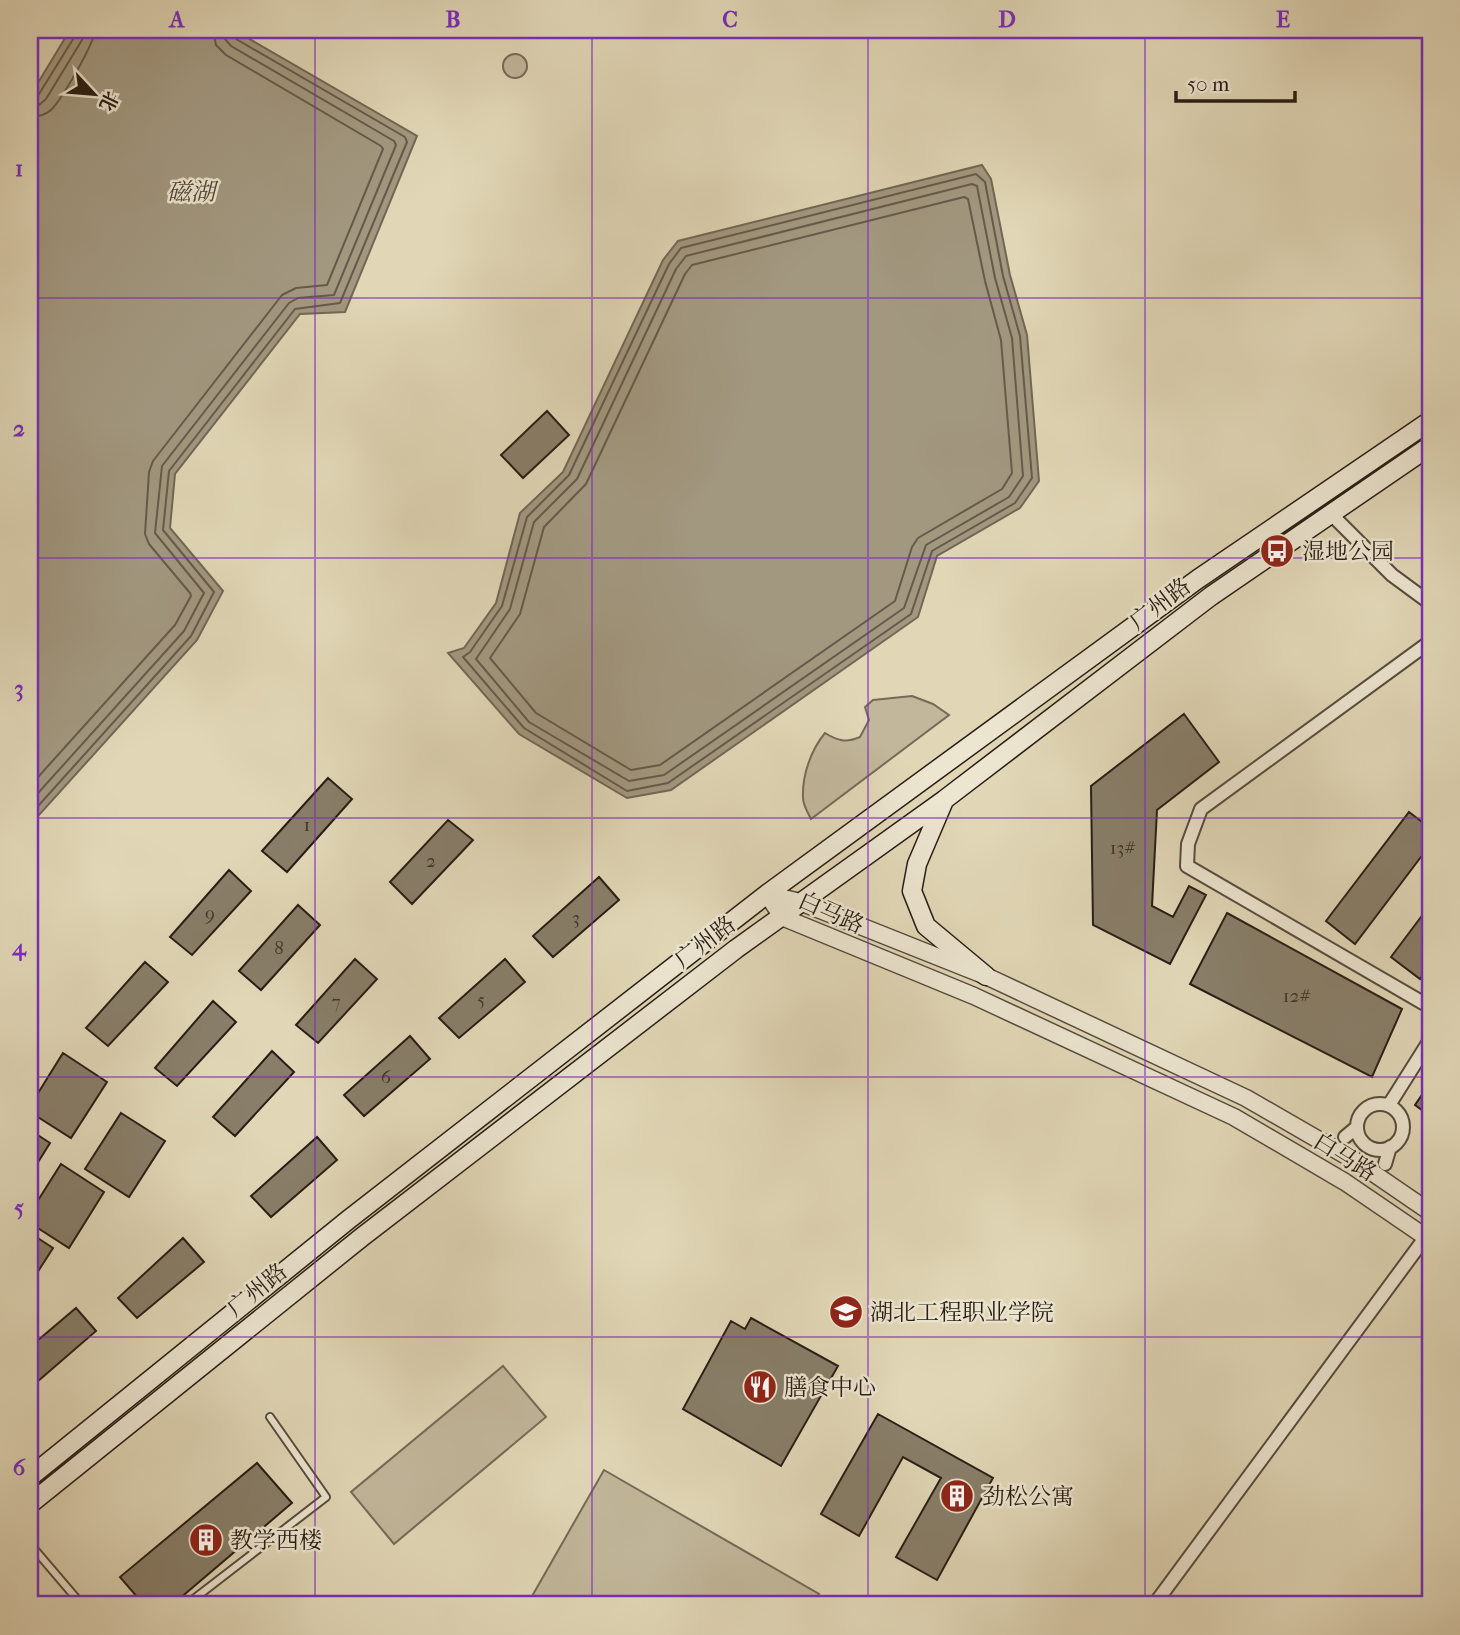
<svg xmlns="http://www.w3.org/2000/svg" width="1460" height="1635" font-family="'IM FELL French Canon','Noto Serif SC',serif">
	<rect width="100%" height="100%" fill="#e1d7b7"/>
	<filter id="stains"><feTurbulence type="fractalNoise" baseFrequency=".00286" numOctaves="4"/><feColorMatrix values="0 0 0 0 .2 0 0 0 0 .09 0 0 0 0 .02 0 0 0 .5 -.17"/></filter>
	<radialGradient id="worn" r=".72"><stop offset=".6" stop-color="#630" stop-opacity="0"/><stop offset="1" stop-color="#630" stop-opacity=".3"/></radialGradient>
	<!-- green -->
	<path fill="#c2b79b" stroke="#756a58" stroke-width="2" d="M503 66a12 12 0 1 1 24 0a12 12 0 1 1-24 0Z
		M912 696 933 704 949 715 811 819C808 813 803 805 803 798 802 775 811 750 825 733 838 741 846 743 860 737L869 720 865 707 873 700Z
		M503 1366 546 1417 394 1544 351 1492Z
		M604 1470 819 1594 813 1605H527Z"/>
	<!-- water -->
	<path fill="#a29880" stroke="#716755" stroke-width="2" d="M70 30H234L417 136 345 312 300 314 175 474 170 528 223 591 197 640 30 825V96Z
		M982 165 991 179 1010 275 1027 335 1039 481 1020 508 937 556 918 617 671 790 627 798 519 734 448 653 464 648 496 603 520 513 563 472 663 260 678 241Z"/>
	<g fill="none" stroke-linecap="round" stroke-linejoin="round">
		<!-- shore -->
		<path stroke="#655a4a" stroke-width="2" d="M30 98 39 94 75 36 76 30
			M30 107 39 105 46 99 82 40 84 30
			M30 117C38 117 45 115 51 110 62 99 94 44 95 30
			M976 174 985 182 1003 276 1020 336 1032 478 1015 503 932 551 911 614 668 783 627 791 524 728 463 657 470 652 502 606 527 517 569 475 669 264 681 248Z
			M972 184 977 186 995 278 1012 338 1023 476 1009 497 926 545 904 608 664 775 629 781 529 722 476 659 510 609 534 522 577 479 676 269 686 256Z
			M964 197 968 199 985 281 1001 340 1012 473 1002 489 918 538 912 547 895 601 660 765 631 770 536 713 490 658 520 614 544 527 586 484 685 274 692 265Z
			M30 786 175 625 191 596 190 593 149 544 145 534 149 472 153 461 282 295 296 288 327 285 383 149 381 146 226 55 216 45 213 30
			M30 802 184 631 204 593 155 533 162 466 289 303 298 298 334 295 396 145 394 141 231 46 225 39 223 30
			M30 815 191 636 214 592 163 530 169 471 295 309 340 303 407 142 405 137 236 39 232 30"/>
	</g>
	<!-- building -->
	<path fill="#887e69" stroke="#281d14" stroke-width="2" d="M547 411 569 435 523 478 501 455Z
		M1184 714 1219 762 1157 810 1152 906 1173 917 1189 886 1206 895 1170 964 1093 925 1091 786Z
		M1430 763V777L1423 772Z
		M328 778 352 799 287 872 262 851Z
		M1409 812 1430 828V845L1355 944 1326 921Z
		M448 820 473 840 412 904 390 882Z
		M229 870 251 891 192 955 170 937Z
		M599 877 619 900 553 957 533 936Z
		M298 905 320 925 261 990 239 971Z
		M1430 905V966L1420 979 1391 957Z
		M1227 913 1402 1009 1372 1077 1190 984Z
		M355 959 377 979 318 1043 296 1025Z
		M505 959 525 982 459 1038 439 1018Z
		M145 962 168 982 108 1046 86 1028Z
		M213 1001 236 1022 177 1086 155 1068Z
		M410 1036 430 1059 364 1116 344 1095Z
		M272 1051 294 1072 235 1136 213 1117Z
		M63 1053 107 1082 71 1138 30 1112V1106Z
		M1430 1083V1116L1415 1105Z
		M121 1113 165 1141 129 1197 85 1169Z
		M30 1130 50 1143 30 1175Z
		M317 1137 337 1160 271 1217 251 1196Z
		M61 1164 104 1192 69 1248 30 1223V1213Z
		M30 1233 53 1248 30 1284Z
		M183 1238 204 1262 137 1318 118 1298Z
		M76 1308 96 1331 30 1388V1347Z
		M751 1318 838 1366 781 1466 683 1409 731 1321 745 1329Z
		M878 1414 993 1478 937 1580 896 1557 941 1478 903 1457 859 1536 821 1514Z
		M257 1463 292 1503 172 1605H144L120 1577Z"/>
	<g fill="none" stroke-linecap="round" stroke-linejoin="round">
		<!-- service casing -->
		<g stroke="#564c3d" stroke-width="10">
			<path id="service" d="M30 1544 82 1605
				M186 1605 326 1497 270 1417"/>
		</g>
		<!-- minor casing -->
		<g stroke="#564c3d" stroke-width="16">
			<path id="minor" d="M1331 514 1392 575 1430 603
				M1427 644 1201 809 1188 844 1187 866 1430 1007
				M1357 1127a23 23 0 1 1 46 0a23 23 0 1 1-46 0Z
				M1389 1105 1430 1040
				M1345 1137 1357 1127
				M1385 1164 1390 1147
				M1154 1605 1430 1231"/>
		</g>
		<!-- tertiary casing -->
		<g stroke="#564c3d" stroke-width="19">
			<path id="tertiary" d="M767 894 782 917 974 996 1234 1117 1345 1182 1430 1240
				M767 894 800 902 986 976 1246 1098 1357 1162 1430 1212"/>
		</g>
		<!-- secondary casing -->
		<g stroke="#281d14" stroke-width="21">
			<path id="secondary" d="M943 803 917 864 912 891 926 926 986 976
				M30 1477 348 1220 767 894 1198 579 1430 421
				M30 1504 362 1237 736 949 944 800 1211 596 1430 446"/>
		</g>
		<!-- service -->
		<use href="#service" stroke="#ece5d0" stroke-width="6"/>
		<!-- minor -->
		<use href="#minor" stroke="#ece5d0" stroke-width="12"/>
		<!-- tertiary -->
		<use href="#tertiary" stroke="#ece5d0" stroke-width="16"/>
		<!-- secondary -->
		<use href="#secondary" stroke="#ece5d0" stroke-width="18"/>
	</g>
	<!-- grid -->
	<path fill="none" stroke="#7b2cbf" stroke-width="2" stroke-opacity="0.55" d="M315 30V1605M592 30V1605M868 30V1605M1145 30V1605M30 298H1430M30 558H1430M30 818H1430M30 1077H1430M30 1337H1430"/>
	<!-- icons -->
	<defs>
		<g id="bus-disc" transform="scale(1.75)"><circle r="9.5" fill="#8f2418" stroke="#ece5d0"/><path d="M-5-6H5V4H4V6H2V4H-2V6H-4V4H-5ZM-3.5-4V0h7V-4ZM-3.5 1.2v1.5H-2V1.2ZM2 1.2v1.5H3.5V1.2Z" fill="#fff"/></g>
		<g id="university-disc" transform="scale(1.75)"><circle r="9.5" fill="#8f2418" stroke="#ece5d0"/><path d="M0-5L7-2L0 1L-7-2ZM-4 1L0 2.5L4 1V4Q0 6-4 4Z" fill="#fff"/></g>
		<g id="restaurant-disc" transform="scale(1.75)"><circle r="9.5" fill="#8f2418" stroke="#ece5d0"/><path d="M-5-6h1v4h1v-4h1v4h1v-4h1v5L-1.5 .5V6h-2V.5L-5-1ZM5-6V6H3V1.5H1.5Q1.5-4 5-6Z" fill="#fff"/></g>
		<g id="building-disc" transform="scale(1.75)"><circle r="9.5" fill="#8f2418" stroke="#ece5d0"/><path d="M-4-6H4V6H1V3H-1V6H-4ZM-2.5-4.3h1.7v1.8h-1.7ZM.8-4.3h1.7v1.8H.8ZM-2.5-1h1.7V.8h-1.7ZM.8-1h1.7V.8H.8Z" fill="#fff"/></g>
	</defs>
	<g fill-rule="evenodd">
		<use href="#bus-disc" x="1277" y="551"/>
		<use href="#university-disc" x="846" y="1312"/>
		<use href="#restaurant-disc" x="760" y="1387"/>
		<use href="#building-disc" x="957" y="1496"/>
		<use href="#building-disc" x="206" y="1540"/>
	</g>
	<g text-anchor="middle" dominant-baseline="central" stroke-width="5" stroke-linejoin="round" paint-order="stroke">
		<!-- number labels -->
		<g font-size="19" fill="#403529">
			<text x="307" y="825">1</text>
			<text x="1123" y="848">13#</text>
			<text x="431" y="861">2</text>
			<text x="210" y="914">9</text>
			<text x="576" y="918">3</text>
			<text x="279" y="948">8</text>
			<text x="1297" y="996">12#</text>
			<text x="481" y="1000">5</text>
			<text x="336" y="1002">7</text>
			<text x="386" y="1077">6</text>
		</g>
		<!-- poi labels -->
		<g font-size="23" fill="#281d14" stroke="#ece5d0" text-anchor="start">
			<text x="1302" y="551">湿地公园</text>
			<text x="870" y="1312">湖北工程职业学院</text>
			<text x="784" y="1387">膳食中心</text>
			<text x="982" y="1496">劲松公寓</text>
			<text x="230" y="1540">教学西楼</text>
		</g>
		<!-- street labels -->
		<g font-size="23" fill="#281d14" stroke="#ece5d0">
			<text transform="translate(1160 604) rotate(-37)">广州路</text>
			<text transform="translate(831 913) rotate(24)">白马路</text>
			<text transform="translate(705 942) rotate(-37)">广州路</text>
			<text transform="translate(1345 1157) rotate(32)">白马路</text>
			<text transform="translate(257 1290) rotate(-39)">广州路</text>
		</g>
		<!-- water labels -->
		<g font-size="24" font-style="italic" fill="#53483a" stroke="#ece5d0">
			<text x="191" y="192">磁湖</text>
		</g>
	</g>
	<!-- margin -->
	<rect width="1460" height="1635" fill="none" stroke="#e1d7b7" stroke-width="77"/>
	<!-- north arrow -->
	<g transform="translate(94 94) rotate(116)" stroke="#ece5d0" stroke-width="5" paint-order="stroke">
	<path d="M0-5L12 26L0 18L-12 26Z" fill="#281d14"/>
	<text y="-10" font-size="19" font-weight="bold" text-anchor="middle" fill="#281d14">北</text>
	</g>
	<!-- scale -->
	<path d="M1176 91v10h119v-10" fill="none" stroke="#281d14" stroke-width="3.5"/>
	<text x="1187" y="91" font-size="21" fill="#281d14" stroke="#ece5d0" stroke-width="5" paint-order="stroke">50 m</text>
	<rect x="38" y="38" width="1384" height="1558" fill="none" stroke="#7b2cbf" stroke-width="2.5"/>
	<g font-size="23" text-anchor="middle" font-weight="bold" fill="#7b2cbf">
		<text x="177" y="27">A</text>
		<text x="453" y="27">B</text>
		<text x="730" y="27">C</text>
		<text x="1007" y="27">D</text>
		<text x="1283" y="27">E</text>
		<text x="19" y="176">1</text>
		<text x="19" y="436">2</text>
		<text x="19" y="696">3</text>
		<text x="19" y="955">4</text>
		<text x="19" y="1215">5</text>
		<text x="19" y="1475">6</text>
	</g>
	<rect width="100%" height="100%" filter="url(#stains)"/>
	<rect width="100%" height="100%" fill="url(#worn)"/>
</svg>
